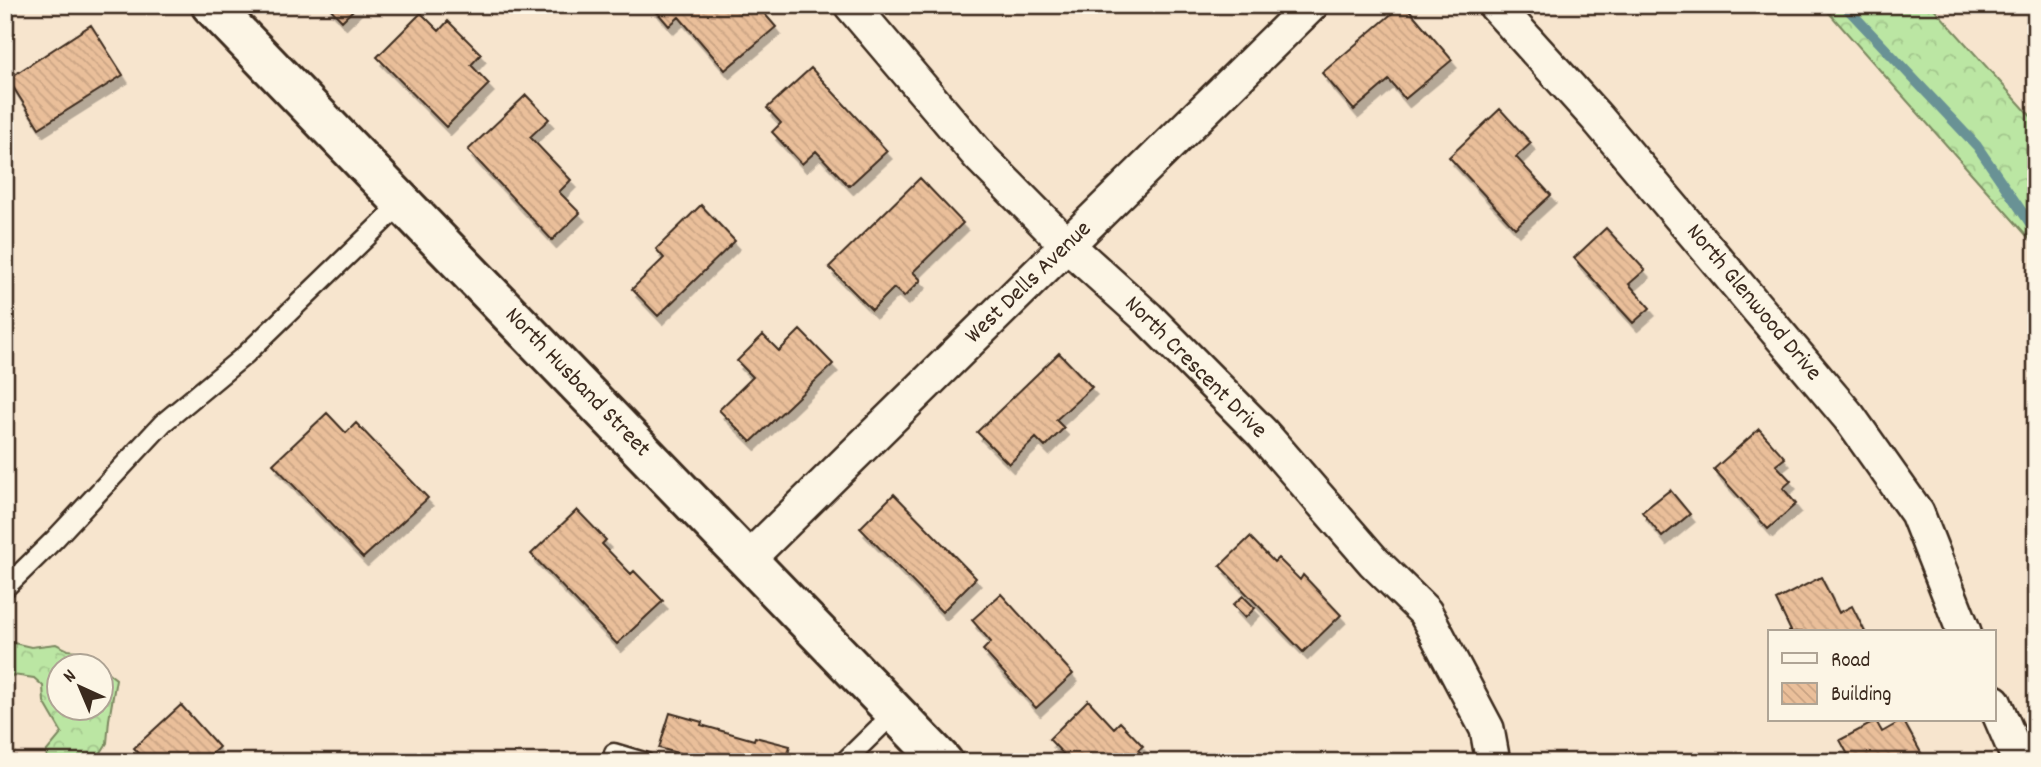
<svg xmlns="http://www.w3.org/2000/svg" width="2041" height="767" font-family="Dekko,sans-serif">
	<defs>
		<pattern id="forest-crowns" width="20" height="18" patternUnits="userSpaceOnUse" patternTransform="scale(1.75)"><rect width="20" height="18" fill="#bbe6a3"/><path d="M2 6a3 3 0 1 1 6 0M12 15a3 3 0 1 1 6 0" fill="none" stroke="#a2c58c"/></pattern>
		<pattern id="building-back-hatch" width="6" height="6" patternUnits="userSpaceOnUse" patternTransform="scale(1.75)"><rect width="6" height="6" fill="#eabf9a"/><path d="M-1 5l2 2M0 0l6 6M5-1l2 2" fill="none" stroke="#caa484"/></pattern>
		<filter id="shadow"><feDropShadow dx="4.5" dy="8" stdDeviation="0" flood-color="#0004"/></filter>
	</defs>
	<rect width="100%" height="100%" fill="#f7e5ce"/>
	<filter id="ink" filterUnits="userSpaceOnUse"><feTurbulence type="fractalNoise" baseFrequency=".0143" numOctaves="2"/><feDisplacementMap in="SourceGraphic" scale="14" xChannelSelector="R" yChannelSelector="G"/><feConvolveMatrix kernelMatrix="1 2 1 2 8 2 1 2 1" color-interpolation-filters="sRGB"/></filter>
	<g filter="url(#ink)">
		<!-- forest -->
		<path fill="url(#forest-crowns)" stroke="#7b8860" stroke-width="2" d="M1822 5H1931L2036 122V246Z
			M5 641 31 647 56 644 68 650 83 652 98 665 60 666V708H102V668L116 679 109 720 107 743 95 762H48L46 752 62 733 44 702 43 686 34 678 13 675 5 683Z"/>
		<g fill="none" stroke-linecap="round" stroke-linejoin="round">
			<!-- stream -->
			<path stroke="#699295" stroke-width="10" d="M1844 5 1977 146 2036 232"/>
		</g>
		<!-- building -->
		<path fill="url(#building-back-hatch)" stroke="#3b2a1e" stroke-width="2" filter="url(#shadow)" d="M327 5H358L342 21Z
			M651 5H757L776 27 725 70 679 17 669 26Z
			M1402 5H1405L1452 60 1405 99 1389 80 1354 110 1322 73Z
			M421 13 439 31 448 21 481 54 471 65 489 84 446 127 377 57Z
			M91 25 123 75 39 128 8 79Z
			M811 68 887 151 849 186 816 151 802 164 772 132 781 123 767 108Z
			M526 95 549 119 530 137 571 180 559 192 580 213 552 240 468 150Z
			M1500 109 1531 143 1516 157 1551 195 1515 228 1449 157Z
			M920 178 963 223 913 272 921 280 904 297 894 288 872 310 829 267Z
			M701 205 735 241 658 316 632 289 664 258 656 249Z
			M1606 228 1645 270 1629 284 1650 308 1633 323 1574 258Z
			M800 330 833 364 751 442 719 410 753 377 737 361 763 335 779 351Z
			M1059 353 1092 387 1056 420 1064 428 1045 447 1036 438 1009 464 977 432Z
			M327 413 346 433 356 423 428 498 363 558 273 464Z
			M1759 429 1785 458 1776 465 1791 481 1783 488 1796 504 1768 529 1714 469Z
			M1670 490 1690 514 1662 537 1642 512Z
			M894 494 976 578 942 612 860 528Z
			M577 510 606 540 602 544 631 574 634 571 663 601 617 644 531 554Z
			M1250 537 1274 562 1278 558 1300 580 1303 575 1341 615 1303 652 1220 566Z
			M1821 577 1839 613 1852 606 1865 632H1788L1791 631 1776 600Z
			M1001 594 1073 674 1036 708 983 650 991 642 972 620Z
			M1243 596 1255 608 1245 618 1233 605Z
			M1088 700 1114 728 1120 722 1143 746 1138 750 1149 762H1087L1084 758 1080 762H1071L1049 739Z
			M181 705 219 747 203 762H147L134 748Z
			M670 713 702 722 701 725 754 740 755 737 790 746 786 762H726L693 753 692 757 659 748Z
			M1903 720 1926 762H1852L1840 740 1876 721 1882 732Z"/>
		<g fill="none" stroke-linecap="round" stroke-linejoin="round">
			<!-- service casing -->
			<g stroke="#3b2a1e" stroke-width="23">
				<path id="service" d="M5 588 55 539 163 423 245 355 403 202
					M614 753 644 762
					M844 762 895 712"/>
			</g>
			<!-- minor casing -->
			<g stroke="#3b2a1e" stroke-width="38">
				<path id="minor" d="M851 5 980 157 1067 245 1148 318 1263 434 1374 562 1425 612 1487 729 1493 762
					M1495 5 1597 118 1849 417 1917 513 1964 632
					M747 560 1311 5
					M1994 702 2020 762"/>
			</g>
			<!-- tertiary casing -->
			<g stroke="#3b2a1e" stroke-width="44">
				<path id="tertiary" d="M211 5 943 762"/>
			</g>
			<!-- service -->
			<use href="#service" stroke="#fcf5e5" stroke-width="18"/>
			<!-- minor -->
			<use href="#minor" stroke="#fcf5e5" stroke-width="33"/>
			<!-- tertiary -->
			<use href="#tertiary" stroke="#fcf5e5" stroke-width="38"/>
		</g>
	</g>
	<g text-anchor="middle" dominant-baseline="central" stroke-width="5" stroke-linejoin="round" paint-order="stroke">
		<!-- street labels -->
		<g font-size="24" fill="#3b2a1e" stroke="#fcf5e5">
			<text transform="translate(1029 283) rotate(-44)">West Dells Avenue</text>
			<text transform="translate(1753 303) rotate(50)">North Glenwood Drive</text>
			<text transform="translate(1195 368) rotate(45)">North Crescent Drive</text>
			<text transform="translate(577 383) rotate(46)">North Husband Street</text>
		</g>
	</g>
	<!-- margin -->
	<rect width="2041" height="767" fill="none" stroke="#fcf5e5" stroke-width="28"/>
	<rect x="14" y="14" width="2013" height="739" fill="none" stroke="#3b2a1e" stroke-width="2.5" filter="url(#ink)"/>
	<!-- legend -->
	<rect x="1768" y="630" width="228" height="91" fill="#fcf5e5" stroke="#afa495" stroke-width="2"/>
	<rect x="1782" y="653" width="35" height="10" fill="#fcf5e5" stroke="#afa495" stroke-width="2"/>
	<text x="1831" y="666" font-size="21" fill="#3b2a1e">Road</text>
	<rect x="1782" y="683" width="35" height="21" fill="url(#building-back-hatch)" stroke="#afa495" stroke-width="2"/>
	<text x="1831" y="700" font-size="21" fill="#3b2a1e">Building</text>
	<!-- north arrow -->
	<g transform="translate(80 687) rotate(316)"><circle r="33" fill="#fcf5e5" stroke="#afa495" stroke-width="2"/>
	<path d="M0-5L12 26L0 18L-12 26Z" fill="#3b2a1e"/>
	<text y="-10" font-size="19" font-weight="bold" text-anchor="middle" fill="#3b2a1e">N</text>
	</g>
</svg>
